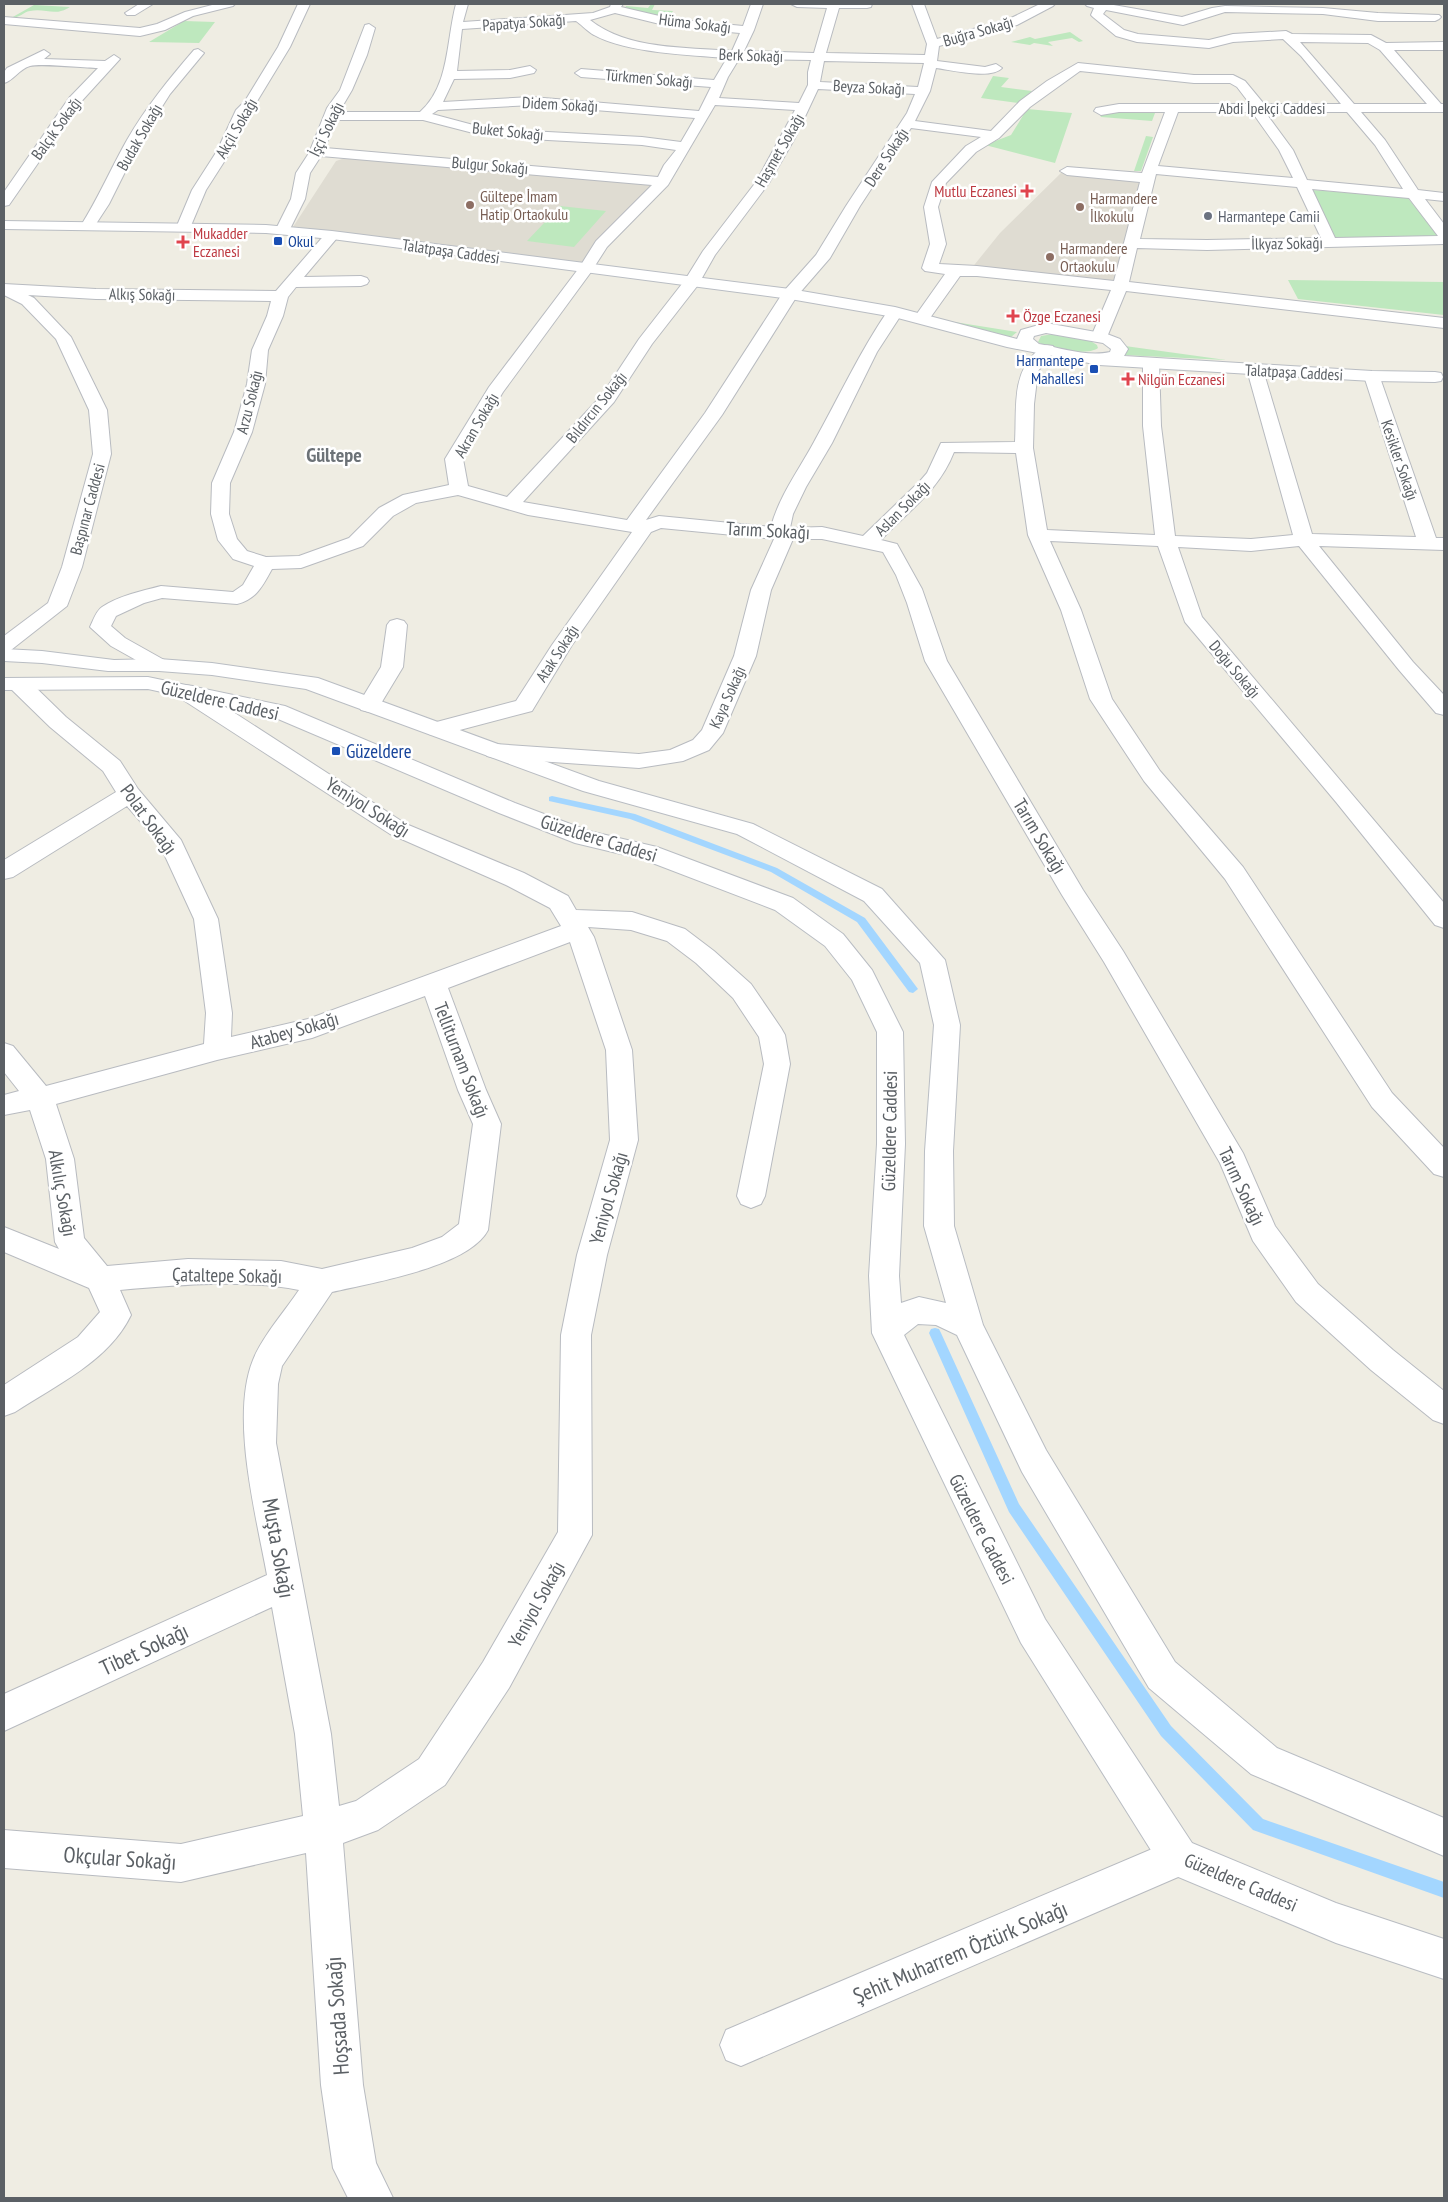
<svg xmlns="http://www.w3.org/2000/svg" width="1448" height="2202" font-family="'PT Sans Narrow',sans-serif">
	<rect width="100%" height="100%" fill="#efede3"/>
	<!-- education -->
	<path fill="#dfdcd2" d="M351 156 652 184 582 264 293 227 336 161Z
		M1062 172 1142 180 1113 282 971 269 1000 233Z"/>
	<!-- green -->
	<path fill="#bee8be" d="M651 4H655L652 10 673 11 668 20 625 8 626 6 648 8Z
		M34 5 70 7C55 17 46 8 30 11 23 12 20 18 11 18Z
		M184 21 215 22 199 43 149 42Z
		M1070 32 1083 41 1079 42 1072 38 1048 42 1053 46 1034 43 1030 45 1011 42 1030 37 1035 39Z
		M993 76 1009 78 1001 87 1032 91 1018 103 981 98Z
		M1027 109 1072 113 1055 163 985 145 1011 135Z
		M1114 113H1155L1152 121 1101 117 1100 115Z
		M1146 136 1153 137 1141 171H1134Z
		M1299 189 1407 197 1440 238H1326Z
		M560 206 606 211 574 247 527 241Z
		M1288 280 1444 282V315L1298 299Z
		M942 320 1017 332 1011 337Z
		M1053 334 1089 340 1097 345 1098 348C1088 356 1048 350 1038 342L1041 336Z
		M1125 346 1226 360 1123 355Z"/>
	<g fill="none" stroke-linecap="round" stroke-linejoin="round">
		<!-- stream -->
		<path fill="#a3d6ff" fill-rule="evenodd" d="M552 796 635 814 777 868 865 918 918 989 913 993 909 992 857 922 771 872 630 819 549 801V797Z
			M935 1328 939 1329 941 1333 1019 1504 1171 1726 1263 1819 1444 1882V1898L1253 1830 1161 1736 1009 1512 929 1333 931 1329Z"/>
		<!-- minor casing -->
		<g stroke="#b8bbc0" stroke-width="2">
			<path id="minor" d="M139 4H153L135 15H127L125 13Z
				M216 4H235L233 6 193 16 165 30 140 36 4 24V17L140 28 157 24 185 12Z
				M298 4H310L290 47 256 103 249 112 231 151 206 190 190 228 188 231H178L176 228 192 190 217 151 236 110 245 101 278 47Z
				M456 4H468L463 22 593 13 610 7 611 4H623L621 7 672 19 743 26 751 4H763L754 30 744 51 814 53 827 8 797 7 791 4H872L871 7 867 8H839L826 53 925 55 927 44 912 4H924L937 39 1009 19 1040 4H1055L1053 6 1017 25 939 46 937 61 985 67 996 64 1002 68C991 80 952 70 936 68L930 91 915 121 991 131 1020 101 1047 81 1078 63 1194 75H1233L1245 81 1264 104H1341L1301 56 1283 39 1233 42 1209 48 1137 42 1116 36 1093 17 1091 15 1094 8 1087 6 1085 4H1108L1182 17 1212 8 1225 6 1323 8 1378 13 1439 15 1441 17 1439 19 1435 21H1378L1323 14 1225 12 1183 25 1106 10 1103 14 1124 30 1138 34 1209 40 1233 34 1286 31 1292 34 1371 35 1386 43 1444 42V50H1394L1441 104H1444V112H1361L1385 140 1418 190 1444 193V201L1425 199 1444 224V244L1207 250 1137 248 1129 282 1444 318V328L1126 291 1107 337 1105 340H1093L1091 337 1111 290 977 276H960L930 318H918L916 315 945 274 925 271 922 268 930 244 924 207 932 182 966 146 981 137 911 128 860 206 830 258 797 296 722 415 646 520 659 516 771 527C779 496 799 470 814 442 839 397 860 351 889 309H901L903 312 877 352 832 443 806 487 793 514 790 528 822 527 863 536 920 481 927 473 941 443 1015 442C1017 411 1011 375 1036 352 1042 346 1044 344 1053 346L1055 350 1038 371 1034 404 1033 448 1047 530 1155 535 1143 426V363L1145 359H1157L1159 363 1161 426 1175 536 1251 539 1293 535 1247 370 1249 366H1261L1263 370 1312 534 1416 537 1364 376 1366 372H1378L1436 538H1444V550L1319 546 1413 662 1444 695V715L1436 713 1399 670 1299 546 1251 551 1178 547 1202 617 1444 903V928L1435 925 1336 802 1185 622 1158 546 1050 541 1081 610 1112 699 1160 771 1243 867 1392 1093 1444 1148V1177L1434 1174 1372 1107 1225 879 1144 781 1090 699 1061 610 1028 535 1016 453 954 452C939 491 908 511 881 540L897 544 922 589 947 661 1083 890 1123 951 1243 1153 1275 1226 1318 1284 1393 1350 1444 1391V1424L1433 1420 1371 1370 1296 1302 1253 1241 1220 1163 1104 962 1062 895 925 661 907 603 896 575 883 552 822 539H793L771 590 756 656 723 733 709 750 683 761 639 768 495 758 487 756 484 751 487 746 495 744 639 754 670 750 693 740 702 730 734 656 751 590 774 539 661 528 651 532 572 645 532 711 437 736 429 734 426 729 429 724 516 701 552 645 632 532 528 515 458 495 416 503 393 516 363 546 301 568 272 569C263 585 257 599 237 604L162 598 144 603 116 616 111 626 125 638 166 661 170 665 166 669 159 671 152 669 111 646 90 627C93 621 96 611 102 607 118 596 142 591 161 586L233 592 243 585 254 566 233 559 218 540 211 514 212 483 234 432 247 384 252 350 267 316 271 301 96 299 28 295 34 298 71 337 107 410 111 454 82 567 67 606 11 650 4 652V636L48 603 62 567 93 454 89 410 56 339 22 304 4 295V284L96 289 276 291 327 232H337L339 235 337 238 304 277 361 276 367 278 369 281 367 284 361 286 296 287 288 297 283 316 268 350 265 384 252 432 230 483 229 514 237 539 247 551 266 557 299 556 349 538 379 508 403 495 449 485 445 459 489 387 579 268 596 241 652 185 321 156 310 173 305 199 289 231 287 234H277L275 231 291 199 296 173 309 153 327 108 340 90 365 25 369 24 375 28 367 55 352 90 339 112H420C450 85 446 41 456 4ZM615 13 672 27 740 33 732 51C685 47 628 50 590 20ZM576 21C582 25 588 32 594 35 626 53 691 55 727 58L714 80 581 69 575 73 581 77 711 87 699 111 532 97 443 102 454 79 510 78 534 73 536 70 530 66 510 70 457 71 462 29ZM1300 42 1368 43 1380 50 1427 104H1354ZM739 59 811 60 808 72V85L799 103 719 98 728 77ZM824 61 924 63 918 87 820 82ZM1080 71 1194 83H1230L1237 87 1250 104H1119L1096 108 1094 111 1101 115 1119 112H1165L1142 173 1067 167 1060 171 1067 175 1140 182 1114 281 977 266 939 264 946 244 938 207 946 183 976 152 999 138 1030 107ZM818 89 915 94 907 113 846 206 816 255 784 291 705 413 627 520 523 502 614 402 652 344 698 285 715 255 769 183 795 138ZM532 105 695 118 681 142 642 137 510 130 477 126 432 114 438 110ZM715 105 795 110 756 182 703 251 685 280 639 339 602 395 507 497 468 486 463 459 503 392 591 272 607 247 668 185ZM1178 112H1252L1279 150 1293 178 1158 166ZM1265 112H1347L1375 145 1403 189 1307 180 1293 150ZM336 120H423L477 134 510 138 642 145 676 150 664 165 658 177 325 148ZM1156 174 1297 187 1321 238 1207 240 1140 239ZM1312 189 1409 198 1438 236 1335 238Z
				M198 49 204 53 170 94 141 140 109 204 92 230H82L80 227C98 199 111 168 127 140 146 107 169 79 194 50Z
				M44 50 50 54 44 59 105 61 114 55 120 59 79 104 9 205 4 206V192L69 98 98 68C84 68 42 63 30 66 19 69 13 81 4 83V72L7 68Z
				M397 619 404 621 407 625 403 667 377 710 369 712 361 710 358 705 381 667 387 625 390 621Z
				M19 678 27 679 66 717 120 761 138 789 181 840 218 919 232 1013 231 1037 308 1019 561 926 550 908 506 885 390 834 177 696 174 691 177 686 185 685 193 686 406 824 524 873 568 896 576 910 632 912 685 929 714 951 751 984 781 1028 785 1035 790 1064 765 1196 761 1204 751 1208 741 1204 737 1196 764 1064 759 1037 733 998 696 963 667 941 631 930 588 927 594 937 632 1050 638 1140 607 1255 591 1335 592 1535 509 1688 445 1785 378 1830 343 1843 363 2085 376 2163 393 2198H348L333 2168 321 2085 306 1853 181 1882 4 1868V1830L181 1844 303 1816 295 1734 272 1607 4 1731V1694L267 1575C256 1515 230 1417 253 1360 262 1337 285 1311 299 1290 243 1279 177 1285 120 1290L131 1315C109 1361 56 1385 15 1412L4 1416V1385L78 1337 100 1312 89 1288 4 1252V1227L59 1249 55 1242 46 1159 30 1110 4 1115V1095L19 1091 4 1072V1043L13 1046 46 1086 204 1044 206 1013 194 919 159 843 127 806 13 877 4 879V860L116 792 103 771 50 727 11 689 8 684 11 679ZM570 942 606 1050 610 1140 577 1255 561 1335 558 1532 483 1662 419 1759 356 1801 339 1806 331 1734 276 1443 278 1384 282 1366 332 1292C371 1283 469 1267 488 1230L501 1124 486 1090 448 988ZM425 996 458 1090 473 1124 459 1224 442 1237 412 1248 322 1269 281 1261 188 1259 107 1266 84 1238 74 1159 56 1104 217 1060 312 1038Z
				M1178 1838 1192 1843 1197 1857 1192 1871 741 2066 726 2060 720 2045 726 2030Z"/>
		</g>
		<!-- secondary casing -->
		<g stroke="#b9bdc3" stroke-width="2">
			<path id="secondary" d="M4 221 266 225 332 231 790 289 895 307 1017 339 1021 330 1046 323 1107 334 1120 339 1128 349 1124 356 1372 371 1435 372 1441 373 1443 377 1441 381 1435 382 1372 381 1099 365 1007 347 894 317 790 299 332 239 266 233 4 229ZM1046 333 1103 343 1111 349 1110 352C1087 357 1061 348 1039 344L1033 339 1034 336Z
				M4 649 42 651 114 660 159 659 212 663 318 678 599 781 753 824 882 889 945 960 960 1025 953 1151 954 1226 983 1325 1046 1450 1175 1662 1277 1748 1444 1818V1856L1251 1774 1149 1688 1022 1472 957 1335 936 1325 918 1324 904 1335 1045 1619 1192 1843 1336 1903 1444 1939V1979L1336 1943 1164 1871 1021 1643 872 1333 869 1276 877 1144V1032L852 980 825 946 775 910 642 859 575 843 499 813 271 716 148 689 4 690V678L148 677 285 706 515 803 589 831 657 847 793 898 843 934 872 970 903 1032 905 1144 899 1276 901 1303 919 1297 946 1303 924 1226 925 1151 934 1025 920 963 864 901 737 834 583 791 306 689 212 675 159 671H108L42 663 4 661Z"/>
		</g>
		<!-- minor -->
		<use href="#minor" fill="#fff" fill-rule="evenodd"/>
		<!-- secondary -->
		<use href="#secondary" fill="#fff" fill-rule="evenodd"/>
	</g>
	<!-- markers -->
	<g fill="#e0444e" stroke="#fff" stroke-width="2">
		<path d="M1024.5 183.5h5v5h5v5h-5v5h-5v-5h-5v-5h5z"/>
		<path d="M180.5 234.5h5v5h5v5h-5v5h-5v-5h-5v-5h5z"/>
		<path d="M1010.5 308.5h5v5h5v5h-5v5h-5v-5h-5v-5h5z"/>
		<path d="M1125.5 371.5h5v5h5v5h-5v5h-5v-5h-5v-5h5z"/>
	</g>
	<g fill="#8d6e63" stroke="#fff" stroke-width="2">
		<circle cx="470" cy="205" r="5"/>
		<circle cx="1080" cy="207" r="5"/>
		<circle cx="1050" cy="257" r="5"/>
	</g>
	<circle fill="#6b7280" stroke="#fff" stroke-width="2" cx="1208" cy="216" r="5"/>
	<g fill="#1a4fb4" stroke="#fff" stroke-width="2">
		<rect x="273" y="236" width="10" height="10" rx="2.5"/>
		<rect x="1089" y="364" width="10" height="10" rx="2.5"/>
		<rect x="331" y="746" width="10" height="10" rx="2.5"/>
	</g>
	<g text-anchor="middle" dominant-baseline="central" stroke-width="5" stroke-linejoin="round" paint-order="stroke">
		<!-- far-street labels -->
		<g font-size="16" fill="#5b6065" stroke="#fff">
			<text transform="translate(524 22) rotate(-4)">Papatya Sokağı</text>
			<text transform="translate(695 23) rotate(7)">Hüma Sokağı</text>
			<text transform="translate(978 31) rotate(-16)">Buğra Sokağı</text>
			<text transform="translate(751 55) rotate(2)">Berk Sokağı</text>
			<text transform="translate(649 78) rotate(5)">Türkmen Sokağı</text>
			<text transform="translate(869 87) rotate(3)">Beyza Sokağı</text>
			<text transform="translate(560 104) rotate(3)">Didem Sokağı</text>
			<text x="1272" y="108">Abdi İpekçi Caddesi</text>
			<text transform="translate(56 128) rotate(-54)">Balçık Sokağı</text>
			<text transform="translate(236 128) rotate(-60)">Akçil Sokağı</text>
			<text transform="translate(326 129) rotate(-64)">İşçi Sokağı</text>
			<text transform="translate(508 131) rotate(6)">Buket Sokağı</text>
			<text transform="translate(139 137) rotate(-60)">Budak Sokağı</text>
			<text transform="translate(779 150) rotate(-60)">Haşmet Sokağı</text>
			<text transform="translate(886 157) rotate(-57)">Dere Sokağı</text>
			<text transform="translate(490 165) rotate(5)">Bulgur Sokağı</text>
			<text transform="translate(1287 243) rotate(-1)">İlkyaz Sokağı</text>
			<text transform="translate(451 251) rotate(8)">Talatpaşa Caddesi</text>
			<text transform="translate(142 294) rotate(1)">Alkış Sokağı</text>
			<text transform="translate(1294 372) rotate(3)">Talatpaşa Caddesi</text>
			<text transform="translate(249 402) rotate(-76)">Arzu Sokağı</text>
			<text transform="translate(596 407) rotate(-51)">Bıldırcın Sokağı</text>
			<text transform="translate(476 425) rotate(-60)">Akran Sokağı</text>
			<text transform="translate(1400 460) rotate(71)">Kesikler Sokağı</text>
			<text transform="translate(902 508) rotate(-45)">Aslan Sokağı</text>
			<text transform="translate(87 509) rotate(-75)">Başpınar Caddesi</text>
			<text transform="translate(557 653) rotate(-57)">Atak Sokağı</text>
			<text transform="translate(1235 669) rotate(50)">Doğu Sokağı</text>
			<text transform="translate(727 697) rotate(-66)">Kaya Sokağı</text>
		</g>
		<!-- far-health labels -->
		<g font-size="16" fill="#be3a42" stroke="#fff" text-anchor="start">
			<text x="1017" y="191" text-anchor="end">Mutlu Eczanesi</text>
			<text x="193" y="233">Mukadder<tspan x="193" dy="18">Eczanesi</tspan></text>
			<text x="1023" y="316">Özge Eczanesi</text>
			<text x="1138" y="379">Nilgün Eczanesi</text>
		</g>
		<!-- far-education labels -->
		<g font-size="16" fill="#785e54" stroke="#fff" text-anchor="start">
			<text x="480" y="196">Gültepe İmam<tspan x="480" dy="18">Hatip Ortaokulu</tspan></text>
			<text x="1090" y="198">Harmandere<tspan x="1090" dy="18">İlkokulu</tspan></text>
			<text x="1060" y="248">Harmandere<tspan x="1060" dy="18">Ortaokulu</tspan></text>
		</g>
		<!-- far-worship labels -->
		<g font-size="16" fill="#5b616d" stroke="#fff" text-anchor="start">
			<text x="1218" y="216">Harmantepe Camii</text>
		</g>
		<!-- far-transit labels -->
		<g font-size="16" fill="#164399" stroke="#fff" text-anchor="start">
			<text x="288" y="241">Okul</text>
			<text x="1084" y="360" text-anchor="end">Harmantepe<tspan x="1084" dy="18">Mahallesi</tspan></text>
		</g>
		<!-- street labels -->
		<g font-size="19" fill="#5b6065" stroke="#fff">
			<text transform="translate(768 530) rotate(3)">Tarım Sokağı</text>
			<text transform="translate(220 700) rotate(13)">Güzeldere Caddesi</text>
			<text transform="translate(368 807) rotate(32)">Yeniyol Sokağı</text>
			<text transform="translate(149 819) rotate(54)">Polat Sokağı</text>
			<text transform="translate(1040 836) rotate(59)">Tarım Sokağı</text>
			<text transform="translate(599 838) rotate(17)">Güzeldere Caddesi</text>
			<text transform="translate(294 1030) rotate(-16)">Atabey Sokağı</text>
			<text transform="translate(462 1060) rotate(69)">Telliturnam Sokağı</text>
			<text transform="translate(889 1131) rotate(-89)">Güzeldere Caddesi</text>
			<text transform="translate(1242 1186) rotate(65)">Tarım Sokağı</text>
			<text transform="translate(63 1193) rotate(80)">Alkılıç Sokağı</text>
			<text transform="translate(608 1198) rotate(-74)">Yeniyol Sokağı</text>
			<text transform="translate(227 1275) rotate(1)">Çataltepe Sokağı</text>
			<text transform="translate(982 1529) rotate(63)">Güzeldere Caddesi</text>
			<text transform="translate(536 1604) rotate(-61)">Yeniyol Sokağı</text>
			<text transform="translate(1241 1882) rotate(23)">Güzeldere Caddesi</text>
		</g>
		<!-- transit labels -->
		<g font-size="19" fill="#164399" stroke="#fff" text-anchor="start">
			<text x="346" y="751">Güzeldere</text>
		</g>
		<!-- far-district labels -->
		<g font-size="20" font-weight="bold" fill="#6c7277" stroke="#fff">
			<text x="334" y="455">Gültepe</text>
		</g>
		<!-- near-street labels -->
		<g font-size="22" fill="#5b6065" stroke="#fff">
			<text transform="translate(279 1548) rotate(80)">Muşta Sokağı</text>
			<text transform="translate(144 1649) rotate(-25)">Tibet Sokağı</text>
			<text transform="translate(120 1858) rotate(4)">Okçular Sokağı</text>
			<text transform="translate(960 1952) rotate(-23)">Şehit Muharrem Öztürk Sokağı</text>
			<text transform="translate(337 2016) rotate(-94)">Hoşsada Sokağı</text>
		</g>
	</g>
	<!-- border -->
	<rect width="1448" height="2202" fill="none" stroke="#5b6065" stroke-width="10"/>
</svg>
